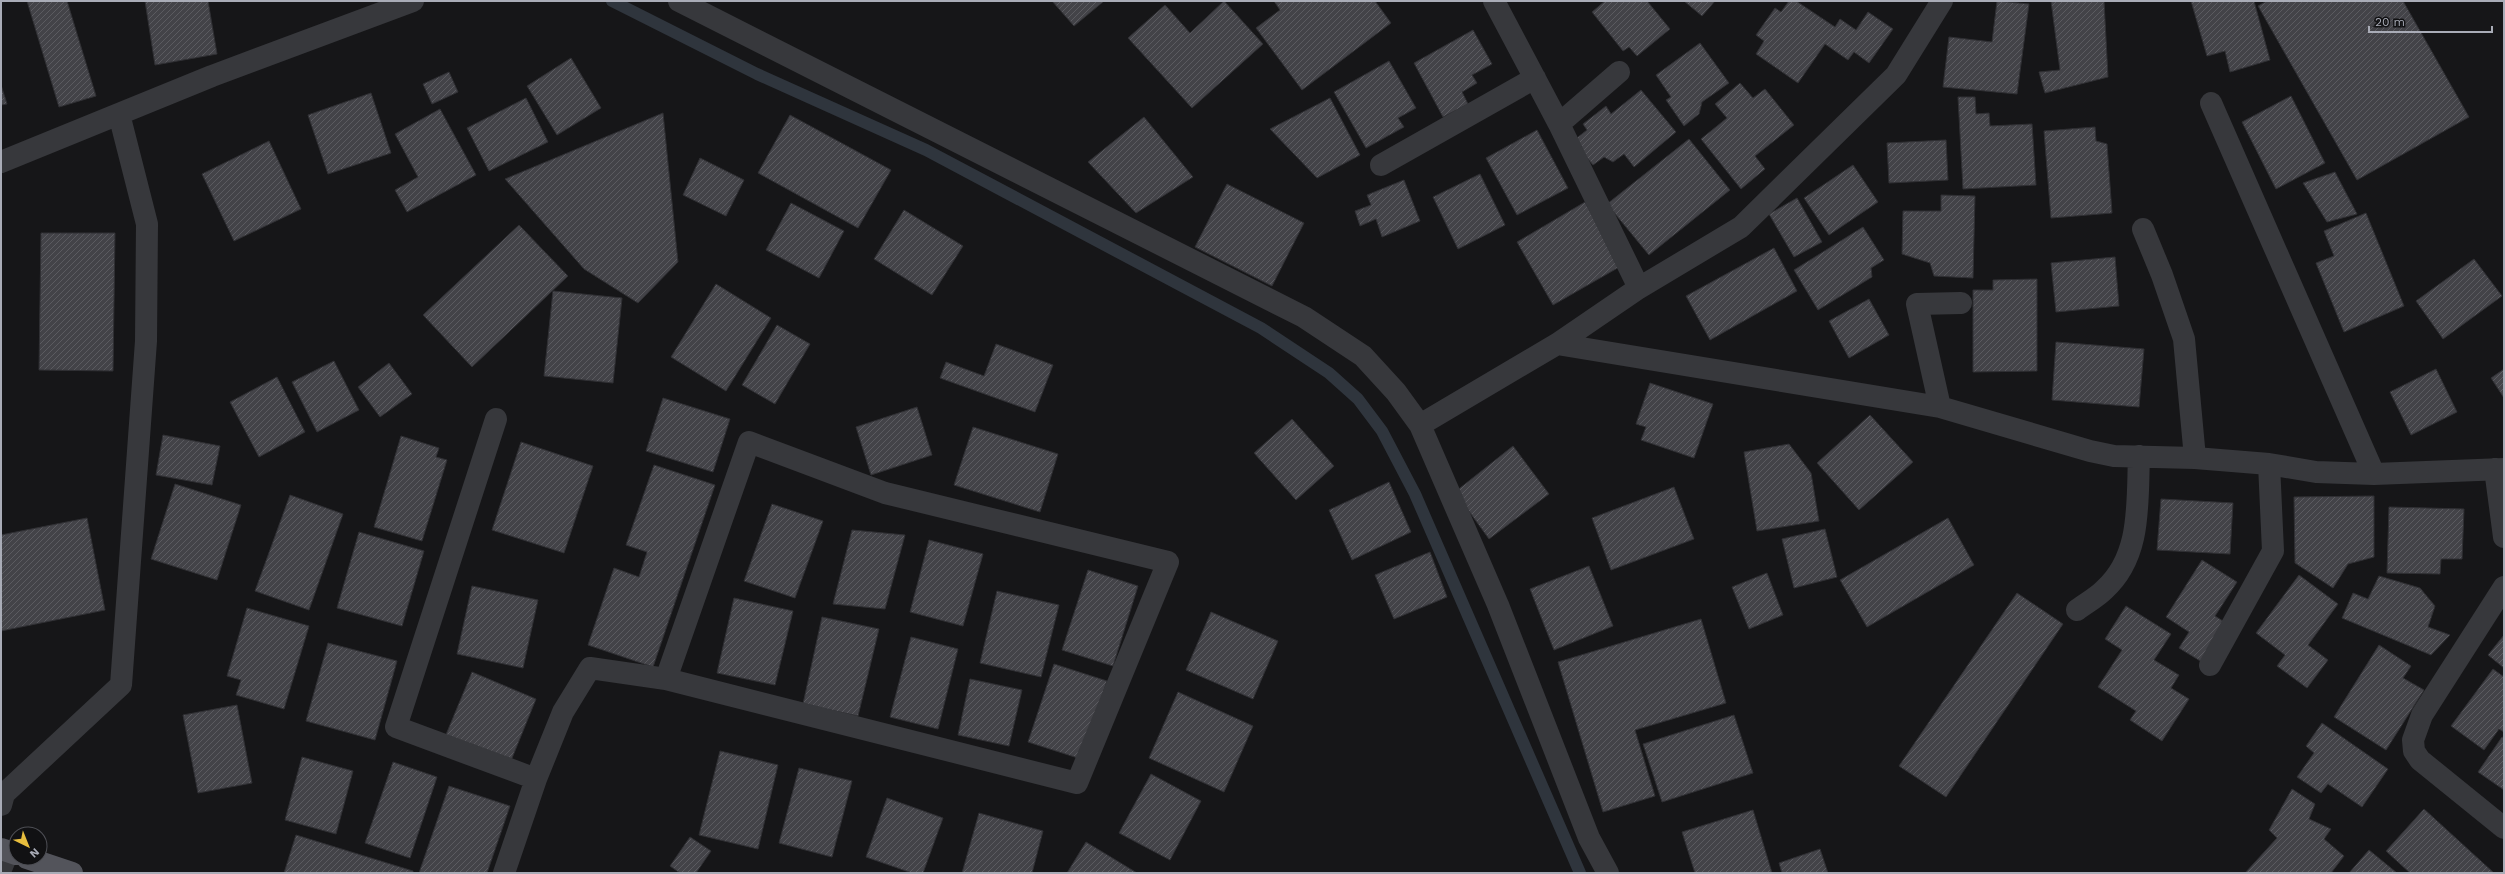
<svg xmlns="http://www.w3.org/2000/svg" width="2505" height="874" font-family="'Work Sans',sans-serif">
	<defs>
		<pattern id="building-hatch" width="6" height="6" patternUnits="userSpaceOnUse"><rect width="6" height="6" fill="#434348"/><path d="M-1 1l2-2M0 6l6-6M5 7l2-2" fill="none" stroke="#5b5b60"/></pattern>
	</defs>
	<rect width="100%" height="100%" fill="#161618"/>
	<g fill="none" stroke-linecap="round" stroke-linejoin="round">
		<!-- stream -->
		<path stroke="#2f353d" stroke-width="12" d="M612 1 757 74 926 150 1261 328 1329 373 1358 399 1382 431 1415 494 1580 873"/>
	</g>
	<!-- building -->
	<path fill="url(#building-hatch)" stroke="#303034" d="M27 1H67L96 96 59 107Z
		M145 1H208L217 54 155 65Z
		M1052 1H1104L1074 26Z
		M1224 1 1263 44 1192 108 1128 38 1165 5 1190 33Z
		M1274 1H1375L1391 23 1302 90 1256 28 1280 10Z
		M1605 1H1647L1670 29 1637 56 1629 47 1623 51 1592 12Z
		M1684 1H1715L1702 16Z
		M1789 1H1796L1835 27 1840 19 1856 30 1868 12 1893 29 1869 63 1854 52 1848 60 1825 44 1798 83 1756 54 1764 41 1756 35 1775 8 1781 12Z
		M1997 1 2029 4 2017 94 1943 87 1949 37 1992 42Z
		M2051 1H2104L2108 77 2045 93 2039 72 2060 70Z
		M2191 1H2254L2270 60 2230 72 2225 51 2207 56Z
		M2267 1H2403L2469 117 2357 180 2258 6Z
		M1473 30 1492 64 1472 75 1477 83 1462 92 1468 104 1443 117 1414 63Z
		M1700 43 1729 83 1702 102 1699 114 1684 126 1666 100 1671 97 1656 75Z
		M571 58 601 108 557 135 527 86Z
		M1389 61 1416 108 1398 118 1404 127 1366 148 1334 92Z
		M449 72 458 92 432 104 423 84Z
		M1740 83 1753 98 1765 89 1794 125 1755 156 1765 169 1741 189 1701 139 1727 118 1715 104Z
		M1 85 7 104 1 105Z
		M1641 90 1676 132 1634 167 1624 154 1613 162 1604 157 1593 165 1573 141 1587 130 1583 124 1606 106 1611 114Z
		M371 93 391 153 328 174 308 115Z
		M2291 96 2325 163 2276 189 2242 122Z
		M1958 97H1975L1976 114 1989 113 1990 126 2032 124 2036 185 1963 189Z
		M526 98 548 142 489 171 467 128Z
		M1330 98 1360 155 1317 178 1270 129Z
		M440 109 476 175 407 212 395 190 418 177 395 134Z
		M663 113 678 262 638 303 584 269 505 179Z
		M790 115 891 170 858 228 758 173Z
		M1144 117 1193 177 1136 213 1088 162Z
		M2095 127 2096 141 2107 144 2112 213 2051 218 2044 131Z
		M1537 130 1568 188 1517 215 1486 158Z
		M1689 139 1730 190 1649 255 1607 204Z
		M1946 140 1948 180 1889 183 1887 143Z
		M269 141 301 209 234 241 202 174Z
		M700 158 744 180 726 216 683 195Z
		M1853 165 1878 202 1829 235 1804 198Z
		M2335 172 2357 214 2327 222 2303 183Z
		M1480 174 1505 225 1458 249 1433 197Z
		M1404 180 1420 221 1382 237 1376 219 1360 226 1355 211 1371 205 1367 195Z
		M1227 184 1304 223 1272 286 1195 247Z
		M1941 195 1975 196 1973 278 1934 276 1930 263 1902 254 1903 211H1941Z
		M1797 198 1822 242 1794 257 1769 214Z
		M1585 202 1621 266 1553 305 1517 242Z
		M791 203 844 231 819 278 766 250Z
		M904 210 963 246 932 295 874 259Z
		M2366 213 2404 306 2344 332 2316 263 2334 256 2324 231Z
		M519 225 568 276 472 367 423 315Z
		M1863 227 1884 260 1871 268 1872 277 1818 310 1794 270Z
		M41 233H115L113 371 39 370Z
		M1774 248 1797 291 1710 340 1686 296Z
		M2115 257 2119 306 2056 312 2051 263Z
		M2474 259 2502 296 2443 339 2416 301Z
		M2037 279V371L1973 372V290H1993V280Z
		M716 284 771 318 726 391 671 357Z
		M553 291 622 298 613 383 544 376Z
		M1869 299 1889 335 1849 358 1829 321Z
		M777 325 810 344 775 404 742 385Z
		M2056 342 2144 349 2139 407 2052 400Z
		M996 344 1053 365 1035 412 940 378 946 362 984 376Z
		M334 361 359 410 317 432 292 382Z
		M389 363 412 394 380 417 358 387Z
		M2436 369 2457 412 2411 435 2390 392Z
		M2504 369V398L2491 378Z
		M277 377 305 432 259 457 230 402Z
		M1650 383 1713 404 1694 458 1641 440 1646 427 1636 424Z
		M663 398 730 419 713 472 646 451Z
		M917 407 932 455 871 475 856 427Z
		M1870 415 1913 462 1859 510 1817 463Z
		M1292 419 1334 466 1296 500 1254 453Z
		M973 427 1058 454 1040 512 954 485Z
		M163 435 220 446 212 485 156 475Z
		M401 436 439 448 436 457 447 460 422 541 374 527Z
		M521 442 593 466 564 553 492 530Z
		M1789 444 1811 473 1819 521 1757 531 1744 452Z
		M1513 446 1549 494 1489 539 1455 492Z
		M654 465 715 485 653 667 588 645 614 568 639 577 647 552 626 545Z
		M1389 482 1411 532 1352 560 1329 510Z
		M175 484 241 505 217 580 151 559Z
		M1674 487 1694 539 1611 570 1592 518Z
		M290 495 343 514 309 610 255 591Z
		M2374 496V557L2348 564 2333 588 2295 563 2294 497Z
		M2161 499 2233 503 2230 554 2157 550Z
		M772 504 823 521 795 598 744 581Z
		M2389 507 2464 509 2462 559H2441L2440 574 2387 573Z
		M87 518 105 610 1 631V535Z
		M1948 518 1974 565 1867 627 1840 580Z
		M1825 529 1837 577 1794 588 1782 539Z
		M852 530 905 535 885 609 833 604Z
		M359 532 424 551 402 626 337 608Z
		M929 540 983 554 963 626 910 612Z
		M1430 552 1447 597 1394 619 1375 575Z
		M2202 560 2237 582 2215 616 2226 623 2202 662 2179 648 2189 632 2166 617Z
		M1589 566 1613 626 1554 650 1530 589Z
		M1088 570 1138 586 1113 666 1062 650Z
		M1767 573 1783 615 1749 629 1732 587Z
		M2299 575 2338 604 2308 645 2328 660 2307 688 2277 666 2285 655 2256 633Z
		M2379 576 2420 588 2435 606 2428 627 2450 635 2431 655 2342 618 2353 593 2368 599Z
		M472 586 538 600 523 668 457 654Z
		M997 591 1059 605 1041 677 980 663Z
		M2017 593 2063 624 1946 797 1899 766Z
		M734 598 793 611 775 685 717 673Z
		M2126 606 2171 634 2154 660 2179 675 2171 688 2189 699 2162 741 2130 720 2136 711 2098 687 2122 650 2105 639Z
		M247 608 309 626 284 709 236 695 241 680 227 676Z
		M1211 612 1278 641 1253 699 1186 670Z
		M822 617 879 629 858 716 803 704Z
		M1701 619 1726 703 1635 730 1655 796 1603 812 1558 662Z
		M2504 635V668L2488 655Z
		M911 637 958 649 938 729 890 717Z
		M328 643 397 661 375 740 306 721Z
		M2379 645 2411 666 2403 678 2424 690 2386 750 2334 717Z
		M1054 664 1107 681 1081 759 1028 742Z
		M2493 669 2504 677V732L2499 729 2484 750 2451 726Z
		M472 672 536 699 510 763 445 737Z
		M970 679 1022 690 1009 746 958 735Z
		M1178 692 1253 726 1224 792 1149 758Z
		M237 705 252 783 198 793 183 715Z
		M1734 715 1753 773 1662 802 1643 744Z
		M2322 723 2388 769 2362 807 2328 784 2321 793 2297 777 2314 753 2306 746Z
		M2502 737 2504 738V790L2478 772Z
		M720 751 778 765 758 849 699 835Z
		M302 757 353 771 336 834 285 820Z
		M393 762 437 777 410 858 365 843Z
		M799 768 852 781 832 857 779 843Z
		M1151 774 1201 801 1170 860 1119 833Z
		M449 786 510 806 487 873H419Z
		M2292 789 2315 804 2309 819 2331 829 2324 839 2344 856 2331 873H2245L2277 838 2269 830Z
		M887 798 943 818 923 873H912L866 857Z
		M2424 809 2494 873H2410L2386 851Z
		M1753 810 1772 873H1695L1682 832Z
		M979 813 1043 831 1032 873H962Z
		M296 835 413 871V873H284Z
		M690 837 711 851 696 873H680L670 866Z
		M1086 842 1137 873H1067Z
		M1820 849 1828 873H1782L1779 863Z
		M2369 850 2397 873H2349Z"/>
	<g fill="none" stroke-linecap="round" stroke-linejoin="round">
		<!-- minor -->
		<path stroke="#37383c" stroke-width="22" d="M679 1 1304 317 1363 356 1396 392 1420 425 1498 605 1589 838 1608 873
			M1494 1 1559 124 1639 288
			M2211 103 2374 474
			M1559 124 1619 72
			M1 162 212 76 413 1
			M1381 165 1535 78
			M2143 229 2162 275 2184 339 2195 458
			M1557 344 1940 407 2090 451 2114 456 2195 458 2269 464 2316 472 2374 474 2504 469
			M1940 407 1917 304 1961 303
			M496 419 396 727 536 779
			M1420 425 1557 344 1639 288 1741 227 1896 75 1942 1
			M2495 469 2504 537
			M2504 587 2422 715 2413 740 2414 751 2420 760 2504 828
			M2077 610C2086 603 2096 598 2104 590 2142 556 2137 503 2139 456
			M2210 665 2273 551 2269 464
			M1 805 4 794 121 685 146 341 147 224 119 114
			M1 869 8 852
			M504 873 536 779 563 712 590 668 666 679 1077 783 1168 562 885 493 749 442 666 679"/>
		<!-- major -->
		<path stroke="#53545b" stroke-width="22" d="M1 849 16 854
			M27 858 72 873"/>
	</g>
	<!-- border -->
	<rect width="2505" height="874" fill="none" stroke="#a9acb7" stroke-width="4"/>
	<!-- north arrow -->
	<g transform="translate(28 846) rotate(137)"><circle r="19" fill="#111113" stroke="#4e4f55"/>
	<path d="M0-3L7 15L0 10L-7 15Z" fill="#e8be3e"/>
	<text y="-6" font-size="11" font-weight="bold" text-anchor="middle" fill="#a9acb7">N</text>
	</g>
	<!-- scale -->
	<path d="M2369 26v6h123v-6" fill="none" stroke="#a9acb7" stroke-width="2"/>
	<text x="2375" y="26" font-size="12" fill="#a9acb7" stroke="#111113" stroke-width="3" paint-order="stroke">20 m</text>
</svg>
